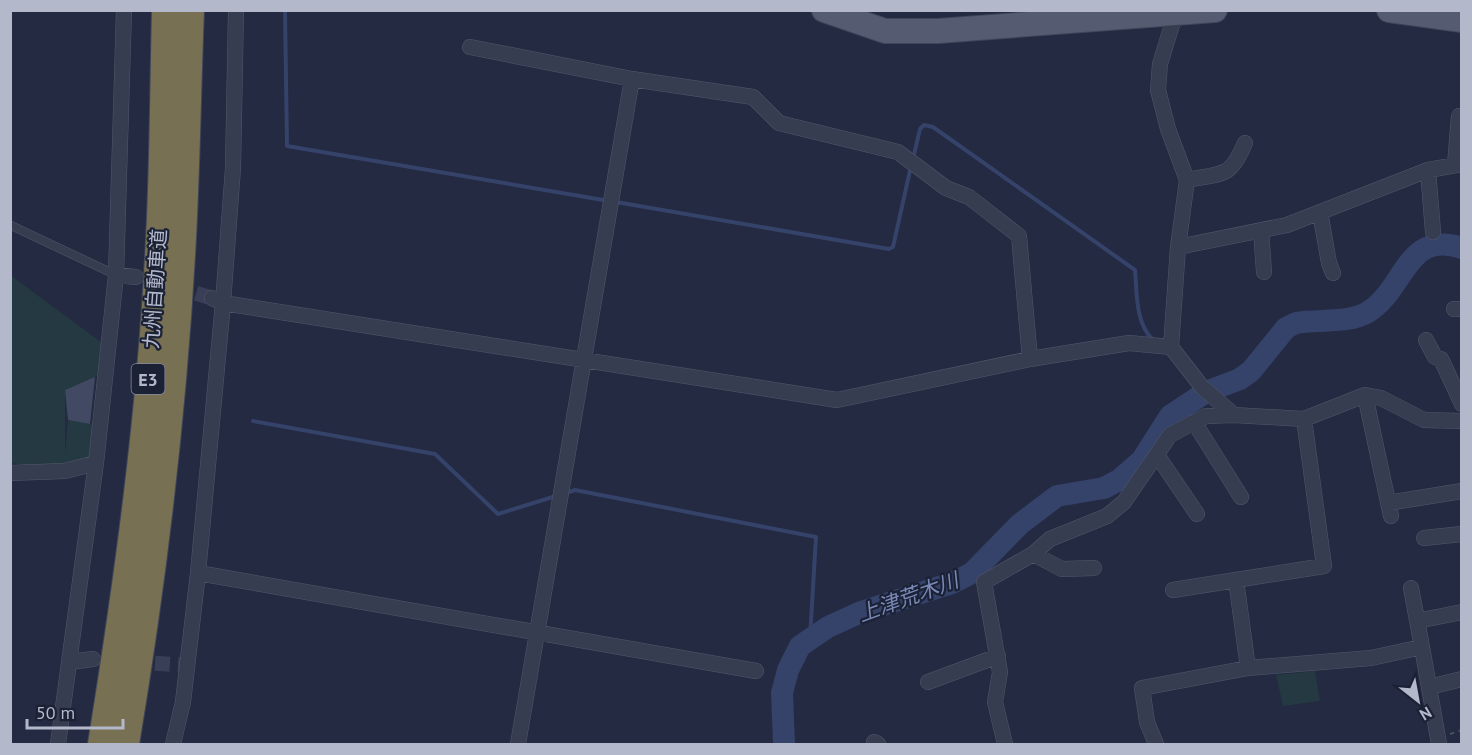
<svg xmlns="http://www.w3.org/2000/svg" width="1472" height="755" font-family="'PT Sans','Noto Sans JP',sans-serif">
	<rect width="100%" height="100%" fill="#232a41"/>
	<!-- green -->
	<path fill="#253942" d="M10 275 101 342C109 379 95 377 65 390V455L68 420 93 424 96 463 65 471 11 463Z
		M1315 671 1320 701 1283 706 1276 675Z"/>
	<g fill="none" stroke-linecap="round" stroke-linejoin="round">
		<!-- stream -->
		<path stroke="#354269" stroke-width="4" d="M285 10 287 146 609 201
			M913 159 920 129 924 125 933 127 1135 270C1137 292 1135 323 1153 340
			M616 202 889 249 893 247 911 166
			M253 421 435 454 498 514 556 496
			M566 493 575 490 816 537 810 638"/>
		<!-- river -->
		<path stroke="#354269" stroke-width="22" d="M784 744 782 693 788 670 800 646 828 627 861 612 952 583 972 573 1020 524 1057 496 1104 488 1119 480 1142 460 1170 416 1206 392 1240 379 1251 371 1286 328 1296 323C1318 319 1348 324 1368 312 1405 290 1406 229 1462 248"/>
	</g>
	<!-- building -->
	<path fill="#414963" d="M95 377 90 424 68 420 65 390Z"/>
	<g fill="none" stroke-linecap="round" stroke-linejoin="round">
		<!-- street-tunnel -->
		<path stroke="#393f56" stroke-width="15" stroke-dasharray="15 8" stroke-linecap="butt" d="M174 287 212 298
			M132 662 185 665"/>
		<!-- lane casing -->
		<g stroke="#52586b" stroke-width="9">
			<path id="lane" d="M10 225 116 275"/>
		</g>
		<!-- street casing -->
		<g stroke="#52586b" stroke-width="16">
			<path id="street" d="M1175 15 1160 64 1158 90 1168 129 1187 180 1178 247 1171 347 1202 387 1234 415 1304 419 1365 395 1381 398 1424 420 1462 421
				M470 47 632 79 753 97 779 123 898 152 946 188 969 197 1019 236 1030 359
				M1455 165 1459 116
				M1428 170 1433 232
				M1187 180C1222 173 1230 179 1245 143
				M1320 212 1329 263 1333 273
				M1261 230 1264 272
				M1178 247 1287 225 1428 170 1462 164
				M116 275 136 277
				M212 298 223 303 837 400 1030 359 1129 343 1171 347
				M1454 309H1462
				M1426 340 1435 357 1441 359 1462 404
				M1365 395 1391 516
				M1194 422 1241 497
				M1157 455 1197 514
				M10 473 65 471 96 463
				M1388 503 1462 491
				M1424 538 1462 534
				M1033 554 1050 539 1107 516 1124 502 1170 435 1206 416 1234 415
				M198 573 756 671
				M1411 588 1422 647
				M1173 590 1236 580
				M1417 621 1462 612
				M70 662 93 659
				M1248 668 1236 580 1324 566 1304 419
				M928 682 998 656
				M1429 687 1462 679
				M874 742 878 744
				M58 744 96 463 116 275 124 10
				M173 744 183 702 198 573 223 303 233 168 236 10
				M518 744 632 79
				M1005 744 995 702 1000 672 984 582 1033 554 1062 569 1094 568
				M1156 744 1147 722 1142 688 1248 668 1371 658 1422 647 1439 744"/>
		</g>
		<!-- primary casing -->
		<g stroke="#40465a" stroke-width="26">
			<path id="primary" d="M824 10 885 31H938L1215 10
				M1389 10 1462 20"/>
		</g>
		<!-- highway casing -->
		<g stroke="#3f4558" stroke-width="30">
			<path id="highway" d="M102 744C129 577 152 408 160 238 164 162 164 86 166 10
				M125 744C153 577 173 408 182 238 186 162 187 86 190 10"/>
		</g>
		<!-- path -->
		<path stroke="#40555c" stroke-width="2" stroke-dasharray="4.5 4.5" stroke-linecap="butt" d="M1450 734 1462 730"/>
		<!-- lane -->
		<use href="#lane" stroke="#373d51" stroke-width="8"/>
		<!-- street -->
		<use href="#street" stroke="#373d51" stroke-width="15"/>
		<!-- primary -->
		<use href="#primary" stroke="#555c71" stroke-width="24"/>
		<!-- highway -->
		<use href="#highway" stroke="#777053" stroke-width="28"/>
	</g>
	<g text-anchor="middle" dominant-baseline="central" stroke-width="4.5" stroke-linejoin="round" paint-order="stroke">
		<!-- shield labels -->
		<rect fill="#1c2236" stroke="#868b9e" stroke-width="1.5" x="131.5" y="364" width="33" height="30" rx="4.5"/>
		<g font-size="18" font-weight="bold" fill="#b3b8cb">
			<text x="148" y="379">E3</text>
		</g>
		<!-- street labels -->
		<g font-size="20" fill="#b3b8cb" stroke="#1c2236">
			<text transform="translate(155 289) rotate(-86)">九州自動車道</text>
		</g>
		<!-- water labels -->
		<g font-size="21" font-style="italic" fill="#7988b5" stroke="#1c2236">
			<text transform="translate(908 597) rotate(-20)">上津荒木川</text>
		</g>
	</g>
	<!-- border -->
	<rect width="1472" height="755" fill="none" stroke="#b3b8cb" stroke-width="24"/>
	<!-- north arrow -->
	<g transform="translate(1418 701) rotate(149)" stroke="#1c2236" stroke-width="4.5" paint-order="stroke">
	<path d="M0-4.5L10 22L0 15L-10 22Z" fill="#b3b8cb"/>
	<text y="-9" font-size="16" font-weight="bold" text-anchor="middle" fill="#b3b8cb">N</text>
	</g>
	<!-- scale -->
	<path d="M27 719v9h96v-9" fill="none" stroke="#b3b8cb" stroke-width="3"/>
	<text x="36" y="719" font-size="18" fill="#b3b8cb" stroke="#1c2236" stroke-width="4.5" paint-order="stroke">50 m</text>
</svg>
